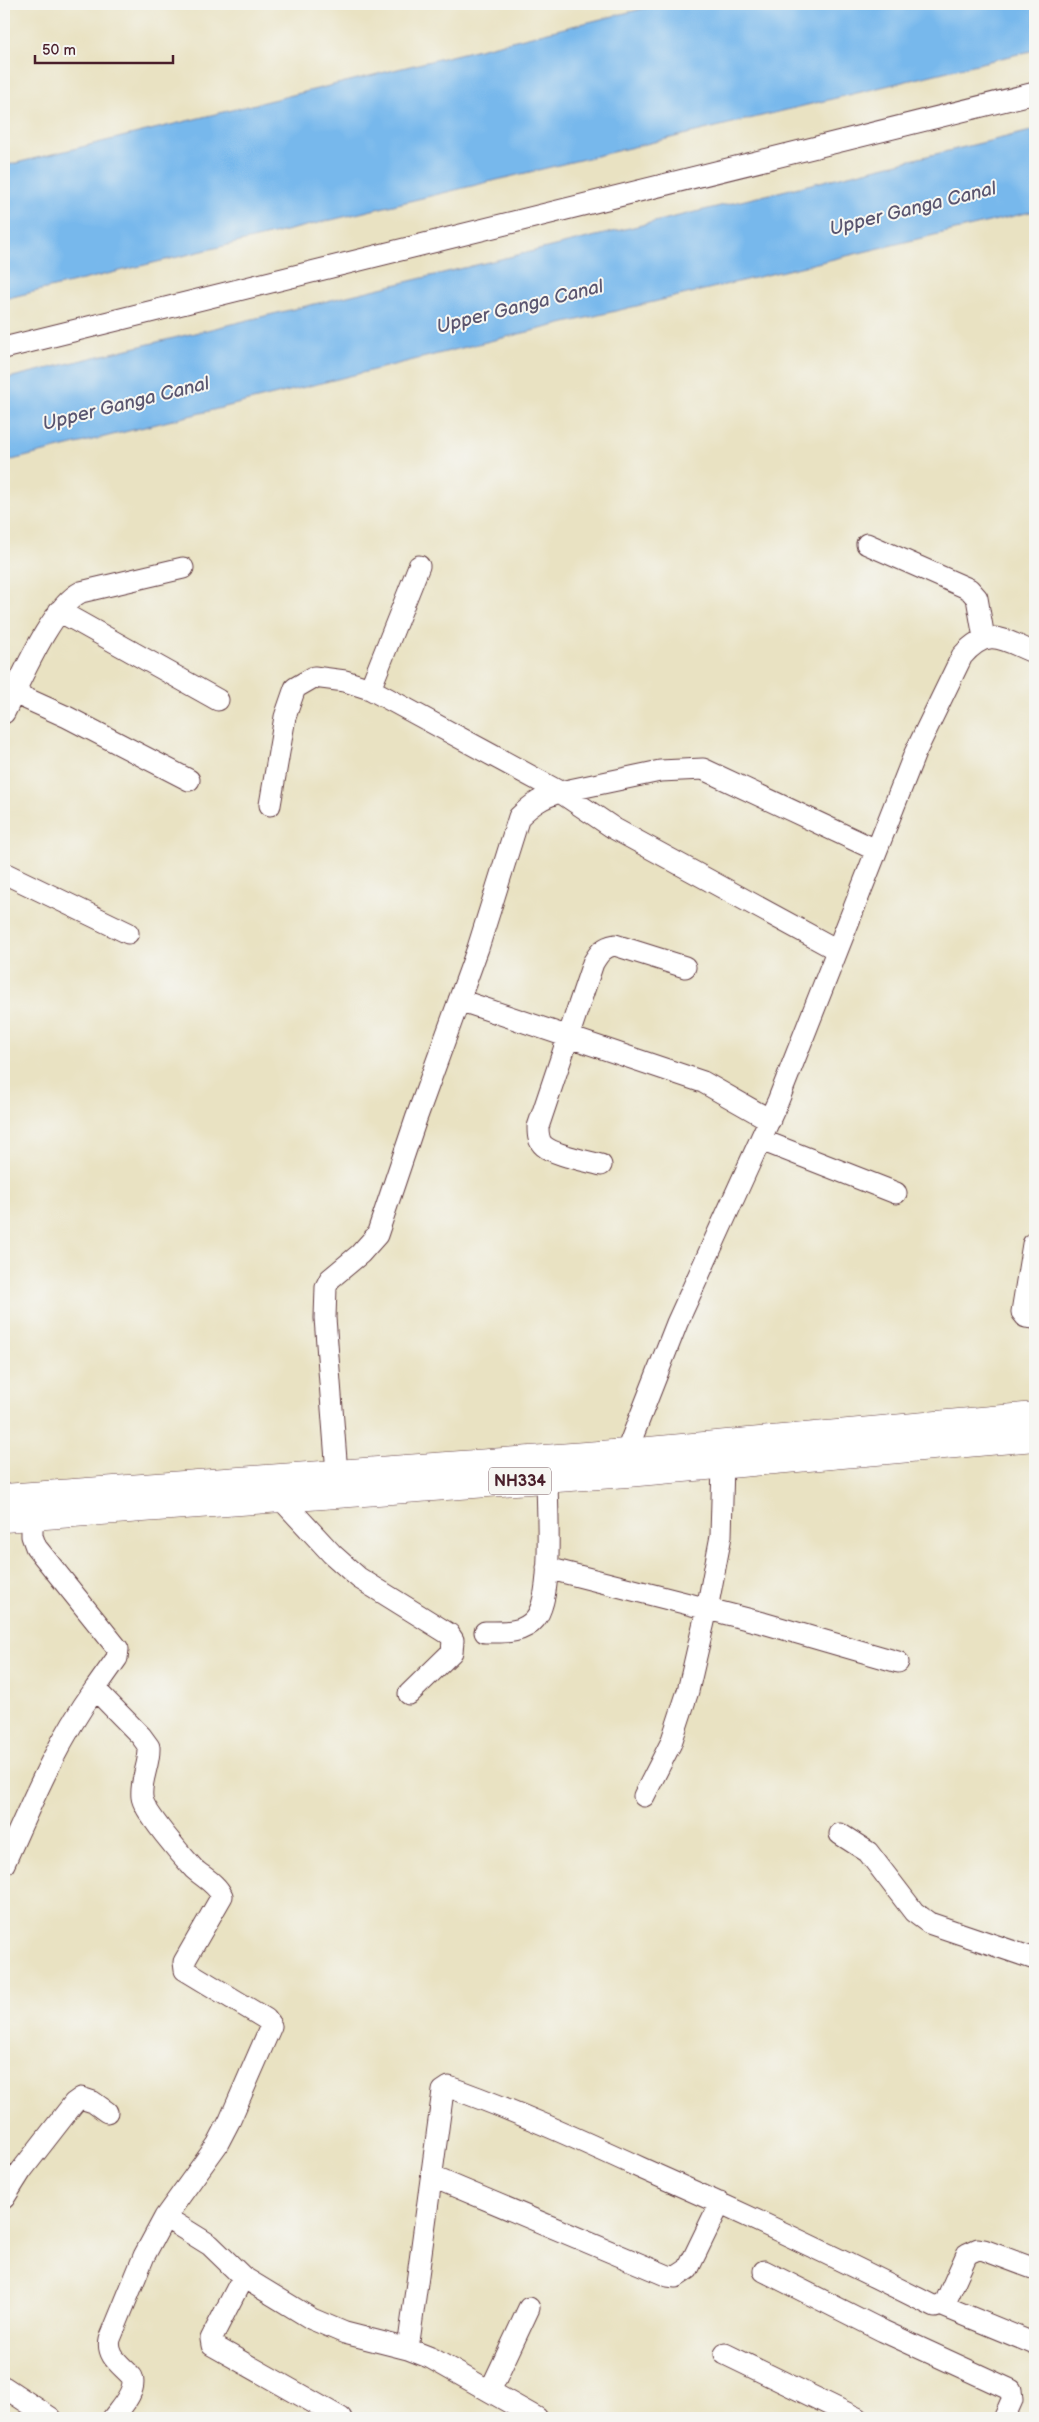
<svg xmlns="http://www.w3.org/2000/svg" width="1039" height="2422" font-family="'Balsamiq Sans',sans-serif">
	<rect width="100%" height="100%" fill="#f6f6f2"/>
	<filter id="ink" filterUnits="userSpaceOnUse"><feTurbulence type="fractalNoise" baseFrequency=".02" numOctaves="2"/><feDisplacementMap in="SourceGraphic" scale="10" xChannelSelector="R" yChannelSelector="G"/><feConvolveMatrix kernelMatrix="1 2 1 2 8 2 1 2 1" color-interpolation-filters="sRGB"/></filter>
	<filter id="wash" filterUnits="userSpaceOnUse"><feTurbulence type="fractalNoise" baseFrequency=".0096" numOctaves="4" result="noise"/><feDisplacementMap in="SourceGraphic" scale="20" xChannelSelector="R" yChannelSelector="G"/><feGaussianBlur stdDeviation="1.12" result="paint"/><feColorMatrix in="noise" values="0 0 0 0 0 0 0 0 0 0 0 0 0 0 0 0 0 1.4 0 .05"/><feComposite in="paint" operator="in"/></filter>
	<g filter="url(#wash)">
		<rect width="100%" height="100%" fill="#e9e2c2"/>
		<!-- water -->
		<path fill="#77b8ec" stroke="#606c8c" d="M662 4H1035V50L4 299V166Z
			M1035 130V211L494 340 4 462V379Z"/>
	</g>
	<g filter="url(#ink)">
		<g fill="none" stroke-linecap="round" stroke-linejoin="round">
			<!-- minor casing -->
			<g stroke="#623c42" stroke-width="23">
				<path id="minor" d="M4 348 1035 93
					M867 544 969 589 977 598 984 638
					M59 611 218 700
					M370 689 419 566
					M14 693 67 717 189 780
					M4 713C20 682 51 607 81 592L183 568
					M270 805 285 717 295 688 314 677 345 681 370 689 560 792 615 829 837 950
					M4 873 128 933
					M459 1000 703 1082 770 1120
					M761 1140 896 1193
					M601 1165C587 1161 554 1155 544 1146 538 1141 538 1134 538 1127L593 963C599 953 603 947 615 945L685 967
					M1033 1244 1022 1312 1026 1317 1035 1318
					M626 1453 677 1323 778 1101 915 753 962 656C989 625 1003 640 1035 653
					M337 1473 325 1318 326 1287 330 1279 360 1254 377 1235 416 1119 478 948 519 817C532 804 543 797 560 792L660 771 703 769 876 850
					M281 1499 332 1554 359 1578 449 1634 453 1640 452 1652 409 1694
					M32 1517V1536L36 1547 118 1649 117 1658 95 1689 141 1736 149 1747C150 1764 140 1780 142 1797 143 1811 183 1857 194 1869 203 1877 217 1884 222 1896L184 1962 185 1970 266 2019 271 2026 230 2120 217 2145 165 2217 144 2256 110 2339C106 2357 122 2365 132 2377 137 2391 121 2407 113 2418
					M547 1568 763 1623 898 1662
					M485 1632C502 1632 523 1634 535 1619 554 1597 547 1510 547 1479
					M644 1796 671 1743 688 1691 707 1609 721 1536 723 1465
					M840 1834 868 1852 914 1912 929 1923 1035 1959
					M4 1864C31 1804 56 1743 95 1689
					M433 2177 668 2276 676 2277 688 2269 720 2203
					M4 2198 21 2171 74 2103 81 2098 93 2102 107 2112
					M165 2217 210 2245 243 2277 312 2319 345 2333 408 2349 431 2358 537 2418
					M764 2271 883 2331 1011 2390 1012 2400 1004 2418
					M243 2277 211 2339 212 2345 341 2418
					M943 2306 1035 2344
					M408 2349 443 2091 449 2087C514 2110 578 2139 641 2168 741 2212 838 2258 935 2307L945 2303 967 2254 978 2249 984 2250 1035 2269
					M725 2354 857 2418
					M4 2387 51 2418
					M490 2391 529 2308"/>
			</g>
			<!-- highway casing -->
			<g stroke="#623c42" stroke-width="29">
				<path id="highway" d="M4 1498 626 1453 1035 1416
					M4 1518 627 1473 1035 1437"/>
			</g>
			<!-- minor -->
			<use href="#minor" stroke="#fff" stroke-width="21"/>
			<!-- highway -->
			<use href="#highway" stroke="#fff" stroke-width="28"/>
		</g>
	</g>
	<g text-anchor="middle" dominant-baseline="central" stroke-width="4" stroke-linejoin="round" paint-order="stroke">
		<!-- shield labels -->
		<rect fill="#f6f6f2" stroke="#7e6067" stroke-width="1" x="489" y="1467.5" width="62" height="27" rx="4"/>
		<g font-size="16" font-weight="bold" fill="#4a1f2b">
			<text x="520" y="1481">NH334</text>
		</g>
		<!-- water labels -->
		<g font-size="19" font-style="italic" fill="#5a556f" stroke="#f6f6f2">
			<text transform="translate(913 209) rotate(-14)">Upper Ganga Canal</text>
			<text transform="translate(520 307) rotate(-14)">Upper Ganga Canal</text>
			<text transform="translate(126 404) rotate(-14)">Upper Ganga Canal</text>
		</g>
	</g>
	<!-- margin -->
	<rect width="1039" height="2422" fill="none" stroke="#f6f6f2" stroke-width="20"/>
	<!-- scale -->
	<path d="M35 55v8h138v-8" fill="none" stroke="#4a1f2b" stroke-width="2.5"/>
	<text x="42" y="55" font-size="15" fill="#4a1f2b" stroke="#f6f6f2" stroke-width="4" paint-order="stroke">50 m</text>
</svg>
